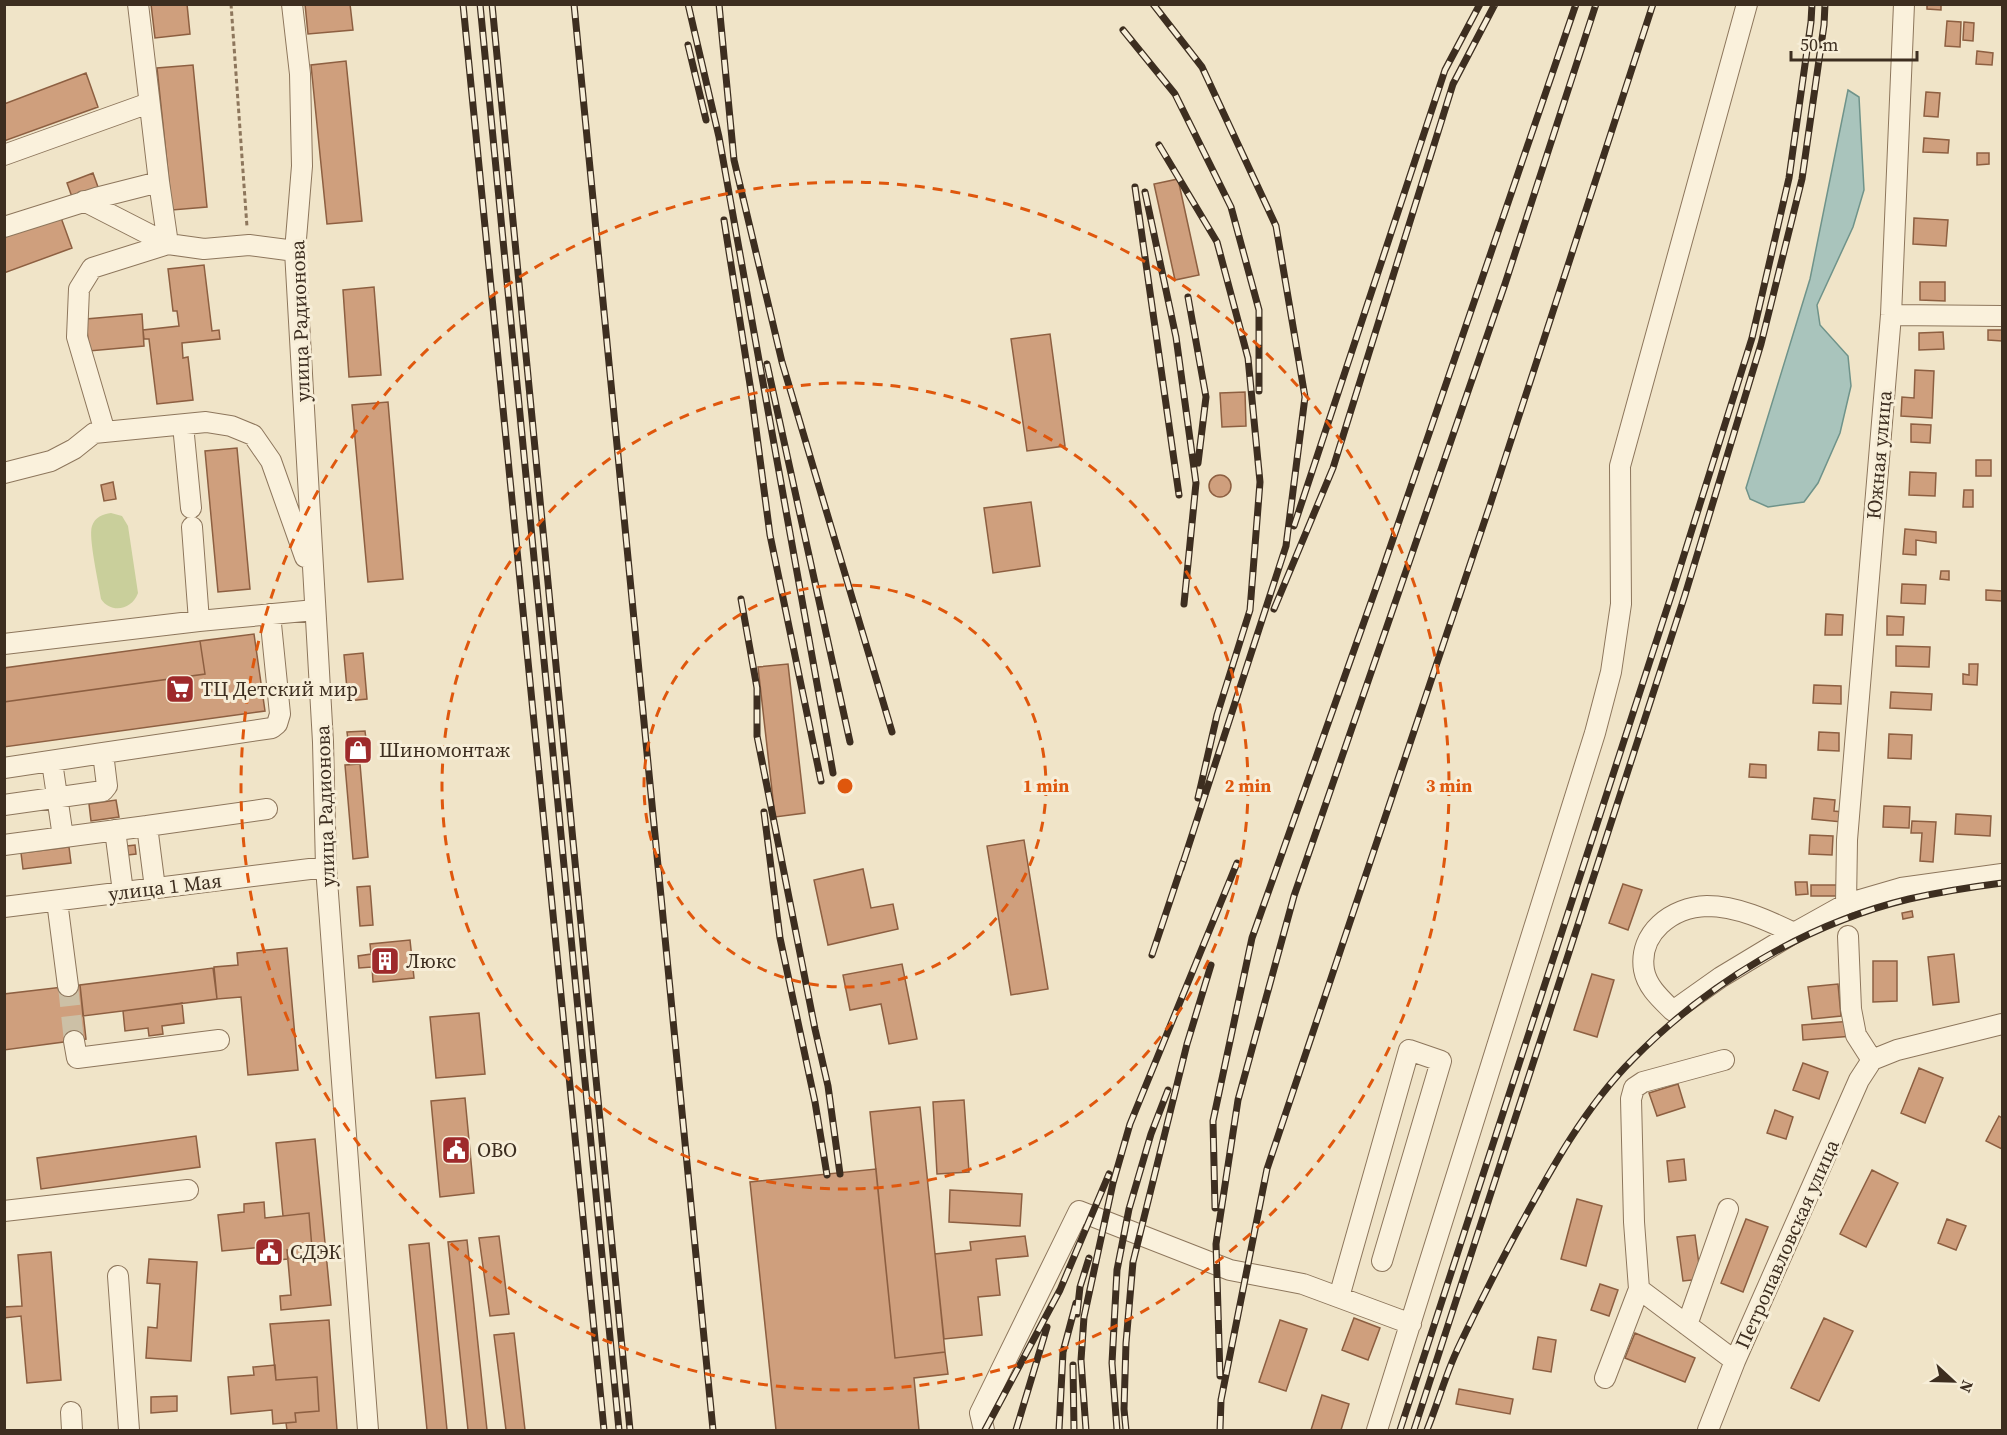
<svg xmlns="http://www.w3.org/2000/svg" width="2007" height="1435" font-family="'Source Serif 4',serif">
	<rect width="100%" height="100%" fill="#f0e4c8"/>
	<!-- green -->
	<path fill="#c9cf9b" d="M111 513 122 516 128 526 138 593C132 610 111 614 101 599 99 584 88 537 92 526 95 517 103 514 111 513Z"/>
	<!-- water -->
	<path fill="#a9c4bc" stroke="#6f938a" stroke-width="1.5" d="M1848 90 1859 97 1864 190 1853 227 1817 305 1820 325 1848 356 1851 386 1840 433 1818 483 1804 502 1768 507 1750 499 1746 488 1810 279Z"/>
	<!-- building -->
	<path fill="#cf9f7d" stroke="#8d5f41" stroke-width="1.5" d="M151 4H187L190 34 155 38Z
		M305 4H350L353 30 308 34Z
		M1927 4H1941V10L1927 9Z
		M1947 21 1961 22 1960 47 1945 46Z
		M1964 22 1974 23 1973 41 1963 40Z
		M1977 51 1993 53 1992 65 1976 64Z
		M346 61 362 221 327 224 311 65Z
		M193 65 207 207 172 210 157 68Z
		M86 73 98 107 4 141V104Z
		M1926 92 1940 93 1938 117 1924 116Z
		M1924 138 1949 140 1948 153 1923 152Z
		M1977 153H1989V164L1977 165Z
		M93 173 98 187 72 197 67 183Z
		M1178 179 1199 275 1175 280 1154 184Z
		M60 215 72 248 4 273V235Z
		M1914 218 1948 220 1946 246 1913 244Z
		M204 265 212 331 219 330 220 339 182 343 183 358 188 357 193 400 157 404 149 339H144L143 330 179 326 177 311H173L168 269Z
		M1920 282H1945V301L1920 300Z
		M374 287 381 375 349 377 343 290Z
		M142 314 144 346 89 351 86 319Z
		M1988 330H2002V341L1988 340Z
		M1943 332 1944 349 1919 350V333Z
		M1050 334 1065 446 1027 451 1011 339Z
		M1915 370 1934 371 1932 418 1901 416 1902 397 1914 398Z
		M1245 392 1246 426 1222 427 1220 393Z
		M388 402 403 579 368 582 352 405Z
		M1911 424 1931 425 1930 443 1911 442Z
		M237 448 250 589 218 592 205 451Z
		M1976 460H1991V476H1976Z
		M1910 472 1936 473 1935 496 1909 495Z
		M1209 486a11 11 0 1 1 22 0a11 11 0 1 1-22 0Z
		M113 482 116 499 104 501 101 485Z
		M1964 490H1973V507H1963Z
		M1031 502 1040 566 993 573 984 508Z
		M1905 529 1936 532V543L1916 540V555L1903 554Z
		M1941 571H1949V580L1940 579Z
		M1902 584 1926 585 1925 604 1901 603Z
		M1986 590 2002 591V601L1986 600Z
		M1826 614 1843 615 1842 635H1825Z
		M1887 616 1904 617 1903 635H1887Z
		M254 634 265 711 4 747V702L205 674 200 641Z
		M200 641 205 674 4 702V668Z
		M1896 646 1930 647 1929 667 1896 666Z
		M363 653 367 699 348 701 344 655Z
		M788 664 805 813 775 817 758 667Z
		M1969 664H1978L1977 685 1963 684V674L1969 675Z
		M1814 685 1841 686V704L1813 703Z
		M1891 692 1932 694 1931 710 1890 708Z
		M365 731 366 739 348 740 347 732Z
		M1819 732 1839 733V751L1818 750Z
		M1889 734 1912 735 1911 759 1888 758Z
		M360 764 368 857 353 859 345 765Z
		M1750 764 1766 765V778L1749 777Z
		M1814 798 1835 800 1834 811 1843 812 1842 822 1812 819Z
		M116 800 119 817 91 821 89 804Z
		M1884 806 1910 807 1909 828 1883 827Z
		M1956 814 1991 816 1990 836 1955 834Z
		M1912 821 1936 822 1933 862 1920 861 1922 833H1911Z
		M1810 835 1833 836 1832 855 1809 854Z
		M1024 840 1048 989 1011 995 987 846Z
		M135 845 136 854 128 855 127 846Z
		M69 847 71 863 23 869 21 853Z
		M863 869 871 908 893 904 898 929 828 945 814 880Z
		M1795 882H1807L1808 894 1796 895Z
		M1623 884 1642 890 1628 930 1609 923Z
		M1811 885H1842V896H1811Z
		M370 886 373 925 360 926 357 887Z
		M1912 911 1913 917 1903 919 1902 913Z
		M410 940 414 978 373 982 372 967 359 968 358 956 371 954 370 944Z
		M287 948 298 1070 248 1075 241 997 217 999 214 967 238 965 237 953Z
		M1954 954 1959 1002 1933 1005 1928 957Z
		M1873 961H1897V1001L1873 1002Z
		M902 964 917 1039 889 1044 881 1004 850 1010 843 975Z
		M213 968 217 999 83 1016 80 985Z
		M1592 974 1614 980 1597 1037 1574 1030Z
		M1838 984 1841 1016 1812 1019 1808 987Z
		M80 985 86 1039 4 1050V994Z
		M182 1003 184 1023 162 1026 163 1034 149 1036 148 1028 125 1031 123 1011Z
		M479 1013 485 1074 436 1078 430 1017Z
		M1852 1021 1853 1036 1803 1040 1802 1025Z
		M1803 1063 1828 1072 1819 1099 1793 1090Z
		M1919 1068 1943 1078 1925 1123 1901 1113Z
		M1678 1084 1685 1107 1657 1116 1649 1093Z
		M465 1098 474 1193 440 1197 431 1101Z
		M964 1100 969 1172 937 1174 933 1102Z
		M920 1107 945 1352 895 1358 870 1112Z
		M1775 1110 1793 1117 1786 1139 1767 1133Z
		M1999 1116 2002 1118V1149L1986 1141Z
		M196 1136 200 1167 41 1189 37 1158Z
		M315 1139 331 1305 281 1310 280 1296 291 1295 287 1250 312 1248 309 1213 283 1216 276 1143Z
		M1684 1159 1686 1180 1669 1182 1667 1161Z
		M876 1169 895 1358 945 1352 948 1374 914 1378 919 1430H776L750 1182Z
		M1872 1170 1898 1183 1866 1247 1840 1234Z
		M950 1190 1022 1194 1020 1226 949 1222Z
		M1577 1199 1602 1206 1586 1266 1561 1259Z
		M264 1202 265 1218 309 1213 312 1248 287 1250 288 1259 264 1261 263 1247 222 1251 218 1215 244 1212V1204Z
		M1746 1219 1768 1227 1743 1292 1721 1283Z
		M1947 1219 1966 1226 1956 1250 1938 1243Z
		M1695 1235 1701 1279 1683 1281 1677 1237Z
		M499 1236 509 1314 490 1316 479 1238Z
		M1025 1236 1028 1256 996 1259 1000 1295 978 1297 982 1335 944 1339 935 1254 971 1250 970 1242Z
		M467 1240 487 1430H468L448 1242Z
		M429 1243 447 1430H427L409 1245Z
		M51 1252 61 1380 27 1383 21 1316 4 1318V1307L22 1306 18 1255Z
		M149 1259 197 1262 191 1361 146 1358 148 1327 157 1328 160 1284 147 1283Z
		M1600 1284 1618 1290 1609 1316 1591 1310Z
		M1354 1318 1380 1328 1368 1360 1342 1350Z
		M1824 1318 1853 1331 1819 1401 1791 1388Z
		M329 1320 337 1430H287L286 1423 296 1422 295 1413 319 1411 317 1377 276 1380 270 1324Z
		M1280 1320 1307 1329 1286 1391 1259 1382Z
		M514 1333 525 1430H506L494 1335Z
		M1635 1333 1695 1358 1685 1382 1625 1358Z
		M1538 1337 1556 1340 1551 1372 1533 1369Z
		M275 1365 276 1380 317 1377 319 1411 295 1413 296 1422 273 1424 272 1410 231 1414 228 1377 254 1375 253 1367Z
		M1459 1389 1513 1399 1510 1414 1456 1404Z
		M1322 1395 1349 1404 1341 1430H1311Z
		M177 1396V1411L151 1413V1397Z"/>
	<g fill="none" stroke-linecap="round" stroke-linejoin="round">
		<!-- minor-tunnel -->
		<path stroke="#ccc0a6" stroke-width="20" stroke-dasharray="20 10" stroke-linecap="butt" d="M68 986 74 1041"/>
		<!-- minor casing -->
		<g stroke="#8d765c" stroke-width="22">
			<path id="minor" d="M138 4 159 182 168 244 204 249 249 245 295 251
				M292 4 300 74 302 166 295 251 323 742 326 867 368 1430
				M4 155 149 103
				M84 201 168 244
				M4 227 96 198 159 182
				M1891 315 2002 316
				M183 425 191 508
				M105 432 77 337 79 289 92 268 168 244
				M4 473 51 461 74 449 94 433 206 422 231 426 253 435 271 461 305 557
				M192 527 199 621
				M4 644 199 621 315 610
				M103 753 272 728 277 724 280 714 270 614
				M52 762 63 837
				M4 768 103 753 107 786 103 791 4 805
				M115 830 123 892
				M4 845 147 826
				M155 888 147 826 267 809
				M57 901 68 986
				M1846 904 1847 840 1891 315 1904 4
				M4 907 326 867
				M1794 933C1767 920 1737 906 1707 906 1672 907 1638 933 1644 970 1647 987 1661 999 1673 1011L1721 977 1794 933 1846 904 1901 888 2002 874
				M1848 936 1851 1009 1856 1035 1872 1060
				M74 1041 77 1058 219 1040
				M1724 1060 1643 1082 1634 1088 1631 1099 1634 1222 1639 1289 1735 1361
				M1872 1060 1897 1050 2002 1024
				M4 1211 188 1190
				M118 1276 129 1430
				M1339 1297 1409 1050 1441 1061 1382 1261
				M1687 1325 1728 1209
				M1605 1378 1639 1289
				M71 1412 72 1430
				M984 1430 980 1413 1079 1211 1230 1270 1303 1284 1411 1324
				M1377 1430 1595 733 1611 672 1621 604 1620 466 1747 4
				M1708 1430 1735 1361 1859 1080 1872 1060"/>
		</g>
		<!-- path -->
		<path stroke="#8d765c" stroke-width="3" stroke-dasharray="4.5 3" stroke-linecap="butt" d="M231 4 247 227"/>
		<!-- minor -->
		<use href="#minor" stroke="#faf1dc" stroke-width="20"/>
		<!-- rail casing -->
		<g stroke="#3d2e20" stroke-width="7">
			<path id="rail" d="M463 4 604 1430
				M480 4 619 1430
				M492 4 630 1430
				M574 4 713 1430
				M688 4 719 137 833 773
				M719 4 734 160 782 362 892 732
				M1153 4 1202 67 1276 226 1305 397 1286 546 1181 869
				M1123 30 1175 94 1231 207 1259 310V391
				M688 45 706 120
				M1159 145 1217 242 1248 358 1260 482 1250 610 1217 715 1198 798
				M1135 187 1179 495
				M1145 192 1176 337 1196 483 1184 604
				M724 220 751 391 770 535 821 781
				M1188 297 1206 397 1198 463
				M767 364 850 742
				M1294 526 1445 70 1480 4
				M741 599 757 688V736L815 1029 828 1086 840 1174
				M1274 609 1333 468 1453 84 1495 4
				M764 812 780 938 815 1102 827 1175
				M1152 955 1183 862
				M1215 1208 1213 1121 1252 938 1381 574 1576 4
				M1077 1314 1080 1287 1089 1258
				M1073 1365 1074 1430
				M1220 1376 1216 1244 1238 1100 1294 896 1505 284 1596 4
				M985 1430 1060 1290 1109 1174
				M1016 1430 1047 1327
				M1059 1430 1063 1352 1076 1303
				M1086 1430 1081 1360 1084 1317 1113 1183 1130 1124 1237 863
				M1117 1430 1112 1363 1117 1270 1129 1209 1151 1134 1168 1090
				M1126 1430 1124 1409 1126 1343 1133 1262 1187 1044 1211 965
				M1220 1430 1221 1400 1267 1169 1489 508 1653 4
				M1400 1430 1673 590 1752 338 1789 178 1811 22 1812 4
				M1414 1430 1685 595 1761 344 1802 179 1824 25 1825 4
				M1427 1430C1436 1408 1443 1384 1452 1362 1458 1347 1466 1332 1473 1317 1488 1287 1503 1257 1519 1228 1551 1169 1585 1107 1633 1059 1707 984 1805 924 1909 899 1940 892 1971 887 2002 883"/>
		</g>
		<!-- rail -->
		<use href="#rail" stroke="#f7eed8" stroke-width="4.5" stroke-dasharray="14" stroke-linecap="butt"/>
	</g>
	<!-- distance rings -->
	<g fill="none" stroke="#df570d" stroke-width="3" stroke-dasharray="10 8">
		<circle cx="845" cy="786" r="201"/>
		<circle cx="845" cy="786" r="403"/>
		<circle cx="845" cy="786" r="604"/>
	</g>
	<!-- icons -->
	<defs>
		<g id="supermarket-square" transform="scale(1.5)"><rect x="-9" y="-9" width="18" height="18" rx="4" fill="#9e2a2b" stroke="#f7eed8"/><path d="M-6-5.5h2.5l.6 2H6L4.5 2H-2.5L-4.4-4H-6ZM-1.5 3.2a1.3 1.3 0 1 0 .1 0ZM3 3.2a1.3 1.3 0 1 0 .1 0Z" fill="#fff"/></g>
		<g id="shop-square" transform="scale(1.5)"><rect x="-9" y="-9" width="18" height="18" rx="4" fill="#9e2a2b" stroke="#f7eed8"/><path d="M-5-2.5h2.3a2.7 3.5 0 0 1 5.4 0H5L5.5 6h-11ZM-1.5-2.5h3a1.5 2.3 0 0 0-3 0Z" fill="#fff"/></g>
		<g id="building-square" transform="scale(1.5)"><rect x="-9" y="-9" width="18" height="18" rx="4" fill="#9e2a2b" stroke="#f7eed8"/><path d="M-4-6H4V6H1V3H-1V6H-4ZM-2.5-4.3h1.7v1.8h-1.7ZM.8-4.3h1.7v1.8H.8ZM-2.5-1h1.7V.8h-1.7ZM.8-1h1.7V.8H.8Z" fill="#fff"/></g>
		<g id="civic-square" transform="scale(1.5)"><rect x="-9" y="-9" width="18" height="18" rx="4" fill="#9e2a2b" stroke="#f7eed8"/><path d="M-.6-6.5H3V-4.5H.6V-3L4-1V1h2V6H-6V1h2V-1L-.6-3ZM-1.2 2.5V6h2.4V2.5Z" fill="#fff"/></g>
	</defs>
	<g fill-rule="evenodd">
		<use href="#supermarket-square" x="180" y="689"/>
		<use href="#shop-square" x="358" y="750"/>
		<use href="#building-square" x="385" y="961"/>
		<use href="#civic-square" x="456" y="1150"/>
		<use href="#civic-square" x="269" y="1252"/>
	</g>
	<g text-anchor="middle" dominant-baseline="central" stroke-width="6" stroke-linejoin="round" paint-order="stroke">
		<!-- street labels -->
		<g font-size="20" fill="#3d2e20" stroke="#f7eed8">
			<text transform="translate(300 321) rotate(-92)">улица Радионова</text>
			<text transform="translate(1879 455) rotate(-85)">Южная улица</text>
			<text transform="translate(325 806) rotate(-92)">улица Радионова</text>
			<text transform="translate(165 887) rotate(-7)">улица 1 Мая</text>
			<text transform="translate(1787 1244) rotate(-66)">Петропавловская улица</text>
		</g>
		<!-- poi labels -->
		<g font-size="20" fill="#3d2e20" stroke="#f7eed8" text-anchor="start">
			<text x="201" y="689">ТЦ Детский мир</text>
			<text x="379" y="750">Шиномонтаж</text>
			<text x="406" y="961">Люкс</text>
			<text x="477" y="1150">OBO</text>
			<text x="290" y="1252">СДЭК</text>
		</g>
	</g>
	<circle cx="845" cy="786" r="9" fill="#df570d" stroke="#f7eed8" stroke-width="3"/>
	<g font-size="18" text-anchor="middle" font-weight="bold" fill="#df570d" stroke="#f7eed8" stroke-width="6" stroke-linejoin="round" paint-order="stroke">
		<text x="1046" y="792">1 min</text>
		<text x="1248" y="792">2 min</text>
		<text x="1449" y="792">3 min</text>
	</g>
	<!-- border -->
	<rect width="2007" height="1435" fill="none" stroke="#3d2e20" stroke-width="12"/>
	<!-- north arrow -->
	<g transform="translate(1953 1381) rotate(112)" stroke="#f7eed8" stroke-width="4.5" paint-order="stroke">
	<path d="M0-4.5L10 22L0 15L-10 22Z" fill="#3d2e20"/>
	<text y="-9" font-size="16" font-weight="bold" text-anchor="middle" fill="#3d2e20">N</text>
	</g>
	<!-- scale -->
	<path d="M1791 51v9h126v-9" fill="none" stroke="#3d2e20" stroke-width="3"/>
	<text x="1800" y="51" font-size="18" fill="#3d2e20" stroke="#f7eed8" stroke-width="4.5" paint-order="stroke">50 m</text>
</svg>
